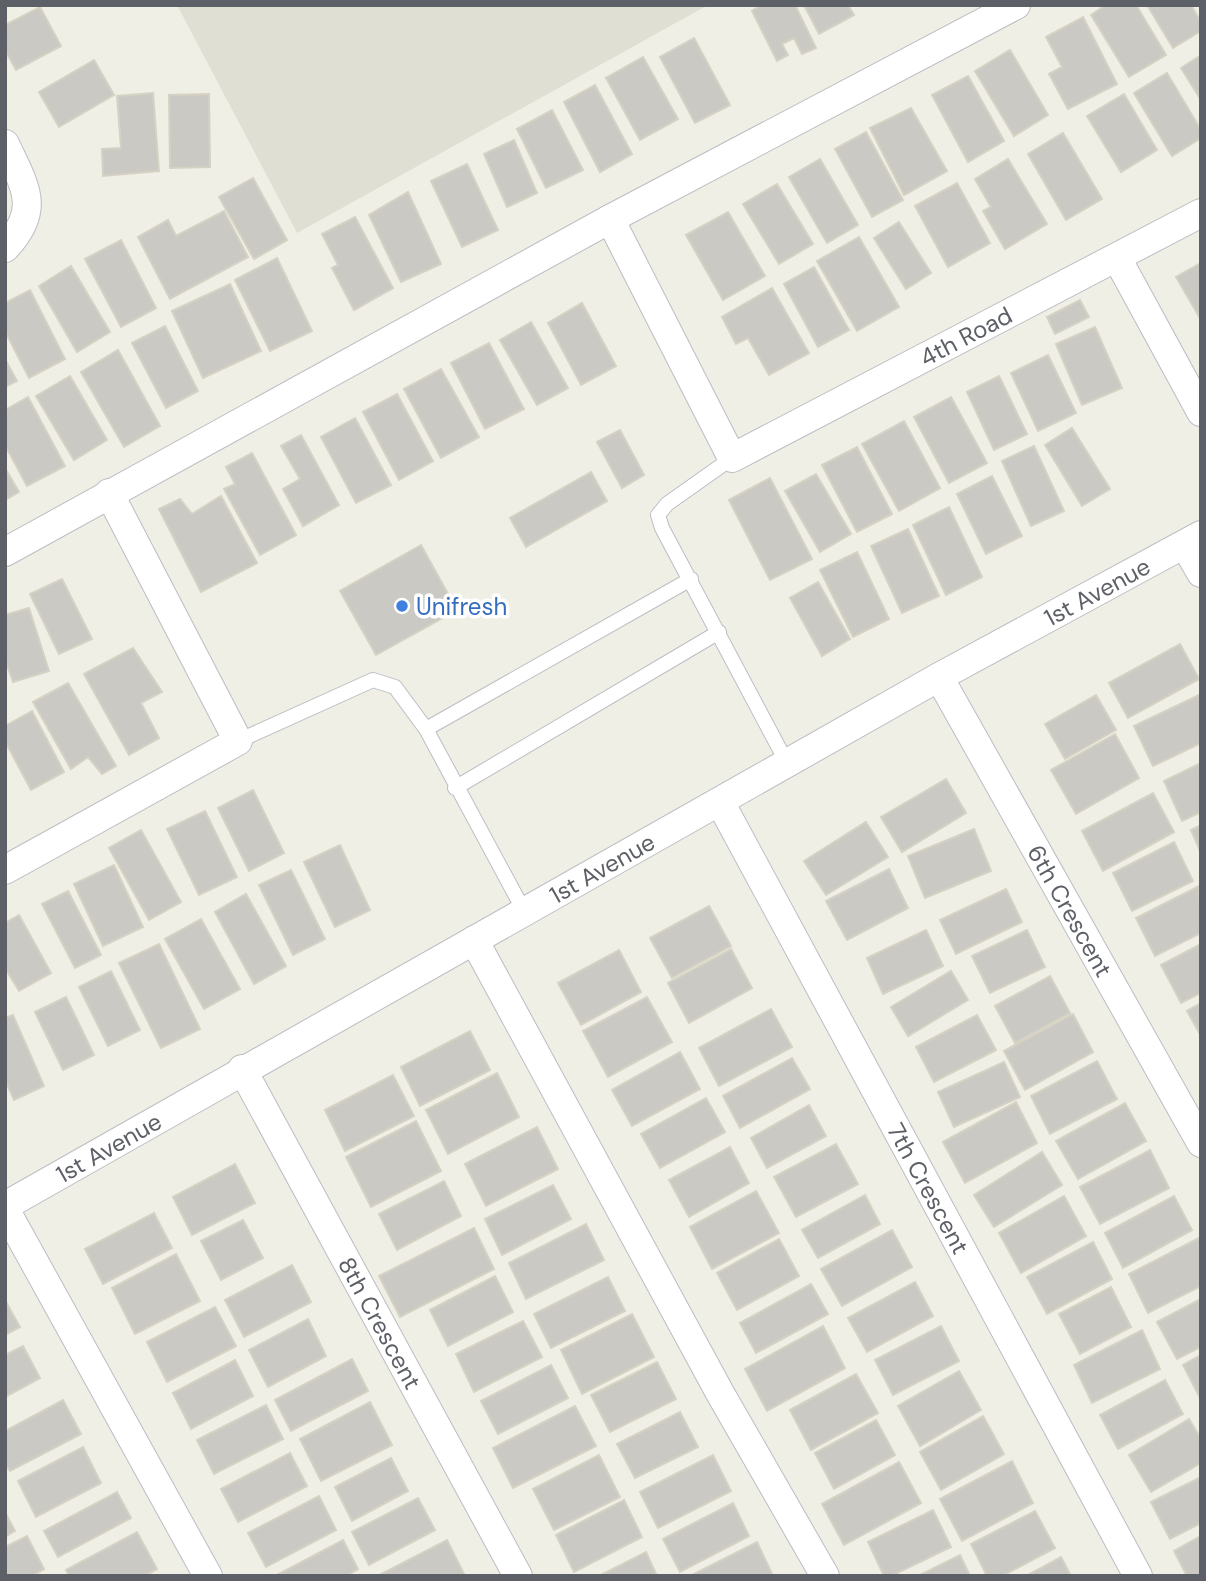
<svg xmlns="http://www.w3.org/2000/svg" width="1206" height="1581" font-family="'DM Sans',sans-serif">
	<rect width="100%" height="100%" fill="#f0efe6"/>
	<!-- education -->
	<path fill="#e0dfd4" d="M177 5H708L297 233Z"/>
	<!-- building -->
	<path fill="#cbc9c3" stroke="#d5d2c4" stroke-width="2" d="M762 5H795L816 48 802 54 794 38 782 44 788 55 777 61 752 11Z
		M804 5H848L854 15 819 34Z
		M1106 5H1136L1166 55 1129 77 1091 15Z
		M1147 5H1191L1201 22V31L1173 48Z
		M40 7 61 46 16 70 5 50V25Z
		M1083 17 1117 84 1068 109 1049 74 1062 67 1046 37Z
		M694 38 730 105 695 123 660 57Z
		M1010 50 1048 115 1014 136 975 71Z
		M1201 55V100L1181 68Z
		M643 57 678 119 640 140 606 78Z
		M94 60 114 95 59 127 39 92Z
		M1167 73 1201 130V138L1172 156 1134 93Z
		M968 76 1004 141 968 162 932 95Z
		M595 85 632 154 600 172 564 102Z
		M153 93 159 171 103 176 102 149 121 148 117 96Z
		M209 94 210 167 170 168 169 95Z
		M1124 94 1157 150 1121 172 1087 116Z
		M911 108 947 171 904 195 870 128Z
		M552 110 583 170 546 188 517 129Z
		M866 132 903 200 872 217 835 149Z
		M1063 133 1102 199 1066 220 1028 154Z
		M514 140 537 193 507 207 484 154Z
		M820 159 858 225 827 243 789 177Z
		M1008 159 1047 224 1005 249 983 211 991 207 975 179Z
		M467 164 498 230 462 247 431 181Z
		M253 178 287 240 254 259 219 197Z
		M957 183 990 243 948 267 915 206Z
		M777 184 813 244 779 264 743 204Z
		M408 192 441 264 401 282 369 215Z
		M224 211 248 257 170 299 138 237 168 220 176 236Z
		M728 212 765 276 723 300 686 235Z
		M355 217 393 288 354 310 332 268 338 265 322 234Z
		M899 222 931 273 906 289 874 238Z
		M859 237 899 307 857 331 817 261Z
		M121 240 156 308 121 327 85 259Z
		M277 258 312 331 270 351 235 280Z
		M1201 263V320L1176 277Z
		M71 266 110 332 77 352 39 286Z
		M814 267 849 330 818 347 784 284Z
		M230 284 261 351 203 378 172 311Z
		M772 288 809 353 769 375 748 338 736 344 722 317Z
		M30 290 65 359 29 378 5 331V303Z
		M1080 300 1089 317 1055 334 1047 317Z
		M582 303 616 366 581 385 548 323Z
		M531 322 568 388 537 405 500 340Z
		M165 326 198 391 166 408 132 343Z
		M1095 327 1122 388 1082 405 1056 344Z
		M489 343 524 409 485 429 451 363Z
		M118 350 160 426 124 447 81 372Z
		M1048 355 1076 413 1038 431 1011 373Z
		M5 359 17 381 5 387Z
		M441 369 479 437 441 458 404 389Z
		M70 376 107 440 74 460 36 396Z
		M999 376 1027 434 994 450 967 392Z
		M397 394 433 461 399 480 363 412Z
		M28 397 65 466 27 486 5 445V410Z
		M951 397 987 463 949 483 914 417Z
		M355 418 391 485 356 503 321 437Z
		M904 421 940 488 899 511 862 444Z
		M1072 428 1110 489 1082 506 1045 445Z
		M620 430 644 475 622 488 597 442Z
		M301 435 339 505 303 526 283 489 300 479 281 446Z
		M1034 446 1064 511 1031 526 1002 461Z
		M857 447 892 514 857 532 822 465Z
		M252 453 296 535 260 555 224 489 235 484 226 467Z
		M5 468 19 492 5 500Z
		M591 472 607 501 526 547 510 518Z
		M816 474 851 534 820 552 785 491Z
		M992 476 1022 536 986 554 957 494Z
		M770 478 812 559 770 580 729 500Z
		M221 496 257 563 201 592 159 509 180 499 192 514Z
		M949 507 982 577 946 595 913 525Z
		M908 529 939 596 902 613 871 546Z
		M421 545 457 610 376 655 340 591Z
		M857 552 889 619 853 637 820 570Z
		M62 579 92 639 59 654 30 594Z
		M818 582 850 639 822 656 790 598Z
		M29 608 49 671 13 682 5 659V615Z
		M1180 644 1199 679 1128 718 1109 683Z
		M133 648 162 692 141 703 159 738 129 755 84 674Z
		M68 683 116 766 102 774 88 757 71 769 33 702Z
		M1201 694V743L1153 766 1134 726Z
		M1096 695 1116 730 1065 759 1045 724Z
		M32 711 64 772 31 790 5 741V726Z
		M1115 734 1139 778 1076 814 1051 770Z
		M1201 763V812L1182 821 1164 781Z
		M946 779 966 813 902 852 881 817Z
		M253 790 284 853 249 871 218 808Z
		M1153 793 1174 832 1103 871 1082 831Z
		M205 811 237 877 199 895 167 829Z
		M866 822 888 857 826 895 804 861Z
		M1201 825V853L1191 830Z
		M974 829 991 871 925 898 908 856Z
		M141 830 181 902 149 920 109 848Z
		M1174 842 1193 881 1132 911 1113 873Z
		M340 845 370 910 335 927 304 862Z
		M114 865 143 927 103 946 74 884Z
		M889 869 908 908 847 940 826 901Z
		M291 870 325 939 293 955 259 885Z
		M1199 886 1201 933 1155 956 1136 918Z
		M1006 889 1022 922 956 954 940 920Z
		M68 891 101 955 75 968 42 904Z
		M246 894 286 966 254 984 215 912Z
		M709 906 731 946 672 978 650 938Z
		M19 915 51 973 19 991 5 968V923Z
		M201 919 240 989 204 1009 165 939Z
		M926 930 943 966 883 994 867 958Z
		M1027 930 1045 967 990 993 972 956Z
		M159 944 200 1029 161 1048 119 963Z
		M1201 944V993L1181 1003 1161 965Z
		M731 949 752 988 689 1023 668 983Z
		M619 950 641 992 581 1025 558 983Z
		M111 971 140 1030 108 1046 79 987Z
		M951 971 968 1000 908 1036 891 1007Z
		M1050 976 1070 1013 1015 1043 995 1006Z
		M66 997 94 1055 63 1070 35 1012Z
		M647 997 672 1042 608 1077 583 1031Z
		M1201 1003V1036L1187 1011Z
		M771 1009 792 1047 719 1086 699 1048Z
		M1073 1014 1093 1052 1025 1090 1004 1051Z
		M13 1015 44 1086 14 1100 5 1080V1018Z
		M977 1015 996 1050 934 1082 916 1047Z
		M470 1031 490 1070 420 1106 401 1067Z
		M680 1052 700 1089 632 1126 612 1090Z
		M792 1058 810 1089 740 1128 723 1096Z
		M1097 1061 1117 1099 1050 1134 1031 1096Z
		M1004 1062 1020 1097 954 1127 938 1092Z
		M497 1073 519 1117 448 1154 426 1110Z
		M393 1075 414 1116 345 1151 325 1110Z
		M706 1098 725 1132 660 1168 641 1134Z
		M1016 1102 1037 1143 965 1183 943 1142Z
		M1125 1103 1146 1141 1078 1179 1056 1141Z
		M809 1105 826 1136 767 1168 751 1138Z
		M416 1121 441 1171 371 1207 346 1157Z
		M537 1127 558 1169 486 1206 465 1164Z
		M836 1144 858 1184 796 1217 774 1177Z
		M730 1147 749 1183 689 1217 669 1180Z
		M1150 1150 1169 1188 1100 1224 1080 1187Z
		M1042 1152 1062 1185 994 1227 974 1195Z
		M235 1164 255 1203 192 1235 173 1197Z
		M444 1181 461 1216 397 1250 379 1214Z
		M553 1185 571 1219 502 1255 485 1219Z
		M756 1191 779 1233 712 1269 690 1227Z
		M865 1195 880 1224 818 1258 802 1230Z
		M1064 1196 1086 1236 1021 1273 999 1233Z
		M1174 1196 1192 1230 1123 1268 1105 1233Z
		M154 1213 172 1248 103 1284 85 1249Z
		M243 1220 263 1258 221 1280 201 1241Z
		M586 1224 604 1260 526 1299 509 1263Z
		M474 1228 494 1269 400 1317 379 1276Z
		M892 1230 912 1267 842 1306 821 1269Z
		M1201 1237V1286L1148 1313 1129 1274Z
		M779 1239 799 1276 737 1310 717 1273Z
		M1093 1242 1112 1279 1047 1314 1027 1277Z
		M176 1254 200 1301 135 1334 112 1288Z
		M292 1265 311 1302 244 1337 225 1300Z
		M495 1276 513 1312 448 1346 430 1310Z
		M608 1277 625 1311 551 1348 534 1314Z
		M915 1282 933 1316 867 1352 848 1318Z
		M811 1284 828 1314 756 1353 740 1323Z
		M1111 1287 1131 1327 1080 1354 1059 1314Z
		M1201 1299V1347L1177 1359 1157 1322Z
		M5 1300 20 1327 5 1335Z
		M215 1307 236 1346 167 1382 147 1342Z
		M632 1314 654 1357 582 1394 561 1350Z
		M308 1319 326 1356 268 1387 249 1350Z
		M523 1321 542 1357 474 1392 456 1354Z
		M823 1326 845 1368 767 1411 745 1369Z
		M941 1326 959 1361 893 1395 875 1360Z
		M1142 1330 1160 1369 1092 1403 1074 1365Z
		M23 1346 40 1378 5 1397V1355Z
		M1201 1355V1400L1183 1365Z
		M352 1359 368 1391 291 1431 275 1400Z
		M235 1360 253 1396 191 1429 173 1393Z
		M657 1362 676 1399 610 1432 591 1395Z
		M551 1365 568 1398 498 1434 481 1401Z
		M959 1371 981 1410 920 1446 898 1406Z
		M856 1374 878 1413 811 1450 790 1410Z
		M1165 1380 1183 1414 1118 1449 1100 1415Z
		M63 1400 81 1434 10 1471 5 1463V1431Z
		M370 1402 392 1445 321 1481 300 1439Z
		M266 1405 283 1439 214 1474 197 1440Z
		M575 1406 596 1446 513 1488 493 1448Z
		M680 1412 698 1447 635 1478 617 1444Z
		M983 1416 1004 1454 941 1490 920 1452Z
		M1189 1419 1201 1439V1463L1151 1492 1129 1455Z
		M876 1420 895 1455 834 1489 815 1453Z
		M83 1447 101 1483 36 1517 18 1481Z
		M290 1453 307 1486 238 1522 221 1489Z
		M599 1455 620 1497 554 1530 533 1489Z
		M713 1455 731 1491 658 1528 640 1492Z
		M391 1458 408 1491 352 1521 335 1487Z
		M1012 1461 1033 1503 962 1541 940 1499Z
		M899 1462 921 1503 844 1545 822 1504Z
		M1201 1477V1523L1170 1539 1151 1502Z
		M117 1492 131 1518 58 1557 44 1531Z
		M319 1496 336 1530 266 1567 248 1533Z
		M418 1498 435 1530 369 1565 352 1532Z
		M624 1500 642 1537 574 1572 556 1535Z
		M733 1503 749 1536 680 1572 663 1539Z
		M933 1510 951 1547 891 1576H884L868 1542Z
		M1035 1511 1055 1548 1002 1576H987L971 1544Z
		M5 1512 15 1531 5 1537Z
		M137 1532 157 1569 144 1576H69L66 1570Z
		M27 1536 44 1569 32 1576H5V1547Z
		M1201 1536V1576H1187L1174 1551Z
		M343 1540 358 1569 346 1576H275Z
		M447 1540 465 1576H381V1574Z
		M757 1542 773 1576H690Z
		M646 1552 657 1576H599Z
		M960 1555 970 1576H918Z
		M1061 1557 1071 1576H1026Z"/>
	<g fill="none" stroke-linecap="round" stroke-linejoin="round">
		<!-- lane casing -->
		<g stroke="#babdc2" stroke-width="16">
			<path id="lane" d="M732 458 667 504 658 515 662 528 787 763
				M426 729 691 579
				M238 741 373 680 395 687 426 729 524 911
				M455 788 719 632"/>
		</g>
		<!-- street casing -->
		<g stroke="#babdc2" stroke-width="30">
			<g id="street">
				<path d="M5 144C25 187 42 209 5 248"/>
				<path id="s1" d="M610 219 732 458 1201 213"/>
				<path d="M1117 258 1201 412"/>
				<path d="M1185 545 1201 573"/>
				<path d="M5 552 610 219 1016 5"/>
				<path id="s2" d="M939 677 1201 1143"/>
				<path id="s3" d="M720 802 1138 1576"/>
				<path d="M5 870 238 741 109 493"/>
				<path d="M474 940 720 1393 825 1576"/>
				<path id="s4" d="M242 1069 518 1576"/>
				<path id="s5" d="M5 1206 939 677 1201 535"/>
				<path d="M5 1209 208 1576"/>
			</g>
		</g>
		<!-- lane -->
		<use href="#lane" stroke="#fff" stroke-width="14"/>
		<!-- street -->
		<use href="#street" stroke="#fff" stroke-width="28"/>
	</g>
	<!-- markers -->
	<circle fill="#3f7fe0" stroke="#fff" stroke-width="2.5" cx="402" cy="606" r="7"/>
	<g text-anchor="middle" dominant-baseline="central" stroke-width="7" stroke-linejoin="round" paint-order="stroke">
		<!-- street labels -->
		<g font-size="24" fill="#5d6067" stroke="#fff">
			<text stroke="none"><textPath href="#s1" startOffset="532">4th Road</textPath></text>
			<text stroke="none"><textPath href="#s5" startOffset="1253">1st Avenue</textPath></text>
			<text stroke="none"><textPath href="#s5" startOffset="686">1st Avenue</textPath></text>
			<text stroke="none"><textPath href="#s2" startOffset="268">6th Crescent</textPath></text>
			<text stroke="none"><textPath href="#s5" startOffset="119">1st Avenue</textPath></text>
			<text stroke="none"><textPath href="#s3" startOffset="439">7th Crescent</textPath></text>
			<text stroke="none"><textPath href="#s4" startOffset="289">8th Crescent</textPath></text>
		</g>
		<!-- shop labels -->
		<g font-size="24" fill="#366cbe" stroke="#fff" text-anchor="start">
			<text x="416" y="606">Unifresh</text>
		</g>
	</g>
	<!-- border -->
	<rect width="1206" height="1581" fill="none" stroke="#5d6067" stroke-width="14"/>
</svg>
